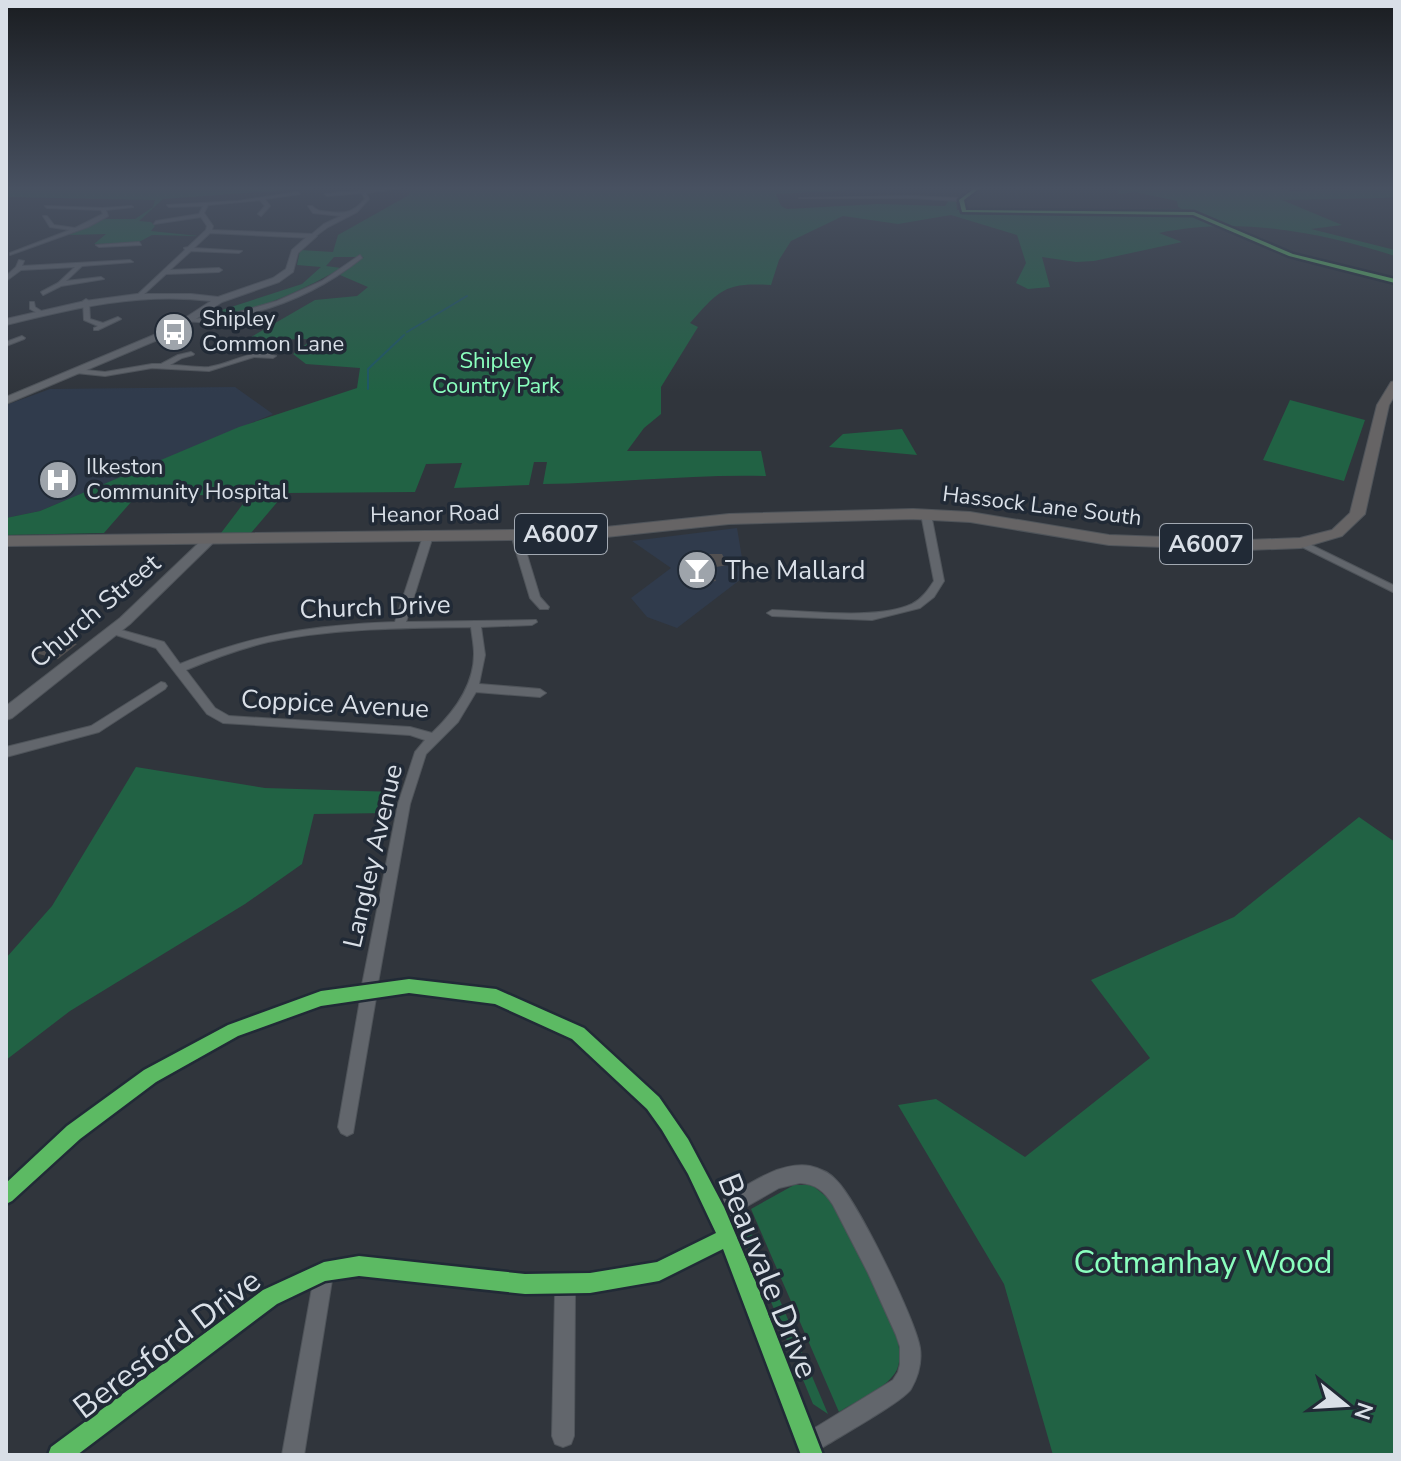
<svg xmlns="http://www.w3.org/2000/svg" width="1401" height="1461" font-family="'Nunito Sans',sans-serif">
	<rect width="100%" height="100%" fill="#30353c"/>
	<!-- built -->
	<path fill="#303b4c" d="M235 387 273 414 40 511 6 518V405L50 389Z
		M737 528 745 576 677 628 647 617 631 598 671 568 632 541Z"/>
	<!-- green -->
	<path fill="#216244" d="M6 187H330L163 199 139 221 151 222 155 226 151 231 199 236 152 235 137 243 94 244 106 234 69 235 104 219H135L153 207 155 200 7 197Z
		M411 187H911L776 194 781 206 787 209 878 204 945 206 949 200 956 201 957 210 1182 209 1178 207 1177 201 1134 192 1120 194 1116 187H1271L1292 191 1395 187V197L1384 198 1282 200 1342 225 1311 229 1395 250V256C1320 232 1237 216 1159 233L1182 242 1094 261 1076 262 1042 257 1050 287 1028 289 1016 283 1026 263 1017 235 951 215 898 224 843 216 791 241 779 260 771 285C725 282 719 290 690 323L698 327 661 387V414L644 428 627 451H761L766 476C692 474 618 483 543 484L547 462H534L529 485 454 488 462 463 426 464 415 492 285 493 251 533H221L249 496 138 494 104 533 6 535V518L40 511 239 427 357 388 360 368 306 364 293 354 313 339 246 340 315 300 357 296 368 287 340 275 364 257H334L326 266 341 268C312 286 234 323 200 317L302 284 321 267 297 265 300 250 333 252 338 235 409 195Z
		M1290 400 1365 420 1344 481 1263 460Z
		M902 429 917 455 829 447 843 434Z
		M136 767 265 788 397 792 390 813 314 814 302 864 245 904 70 1011 6 1060V958L52 906Z
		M1359 817 1395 842V1455H1053L1004 1284 898 1105 936 1099 1025 1157 1150 1058 1091 980 1234 917Z
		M794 1185H812L829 1199C847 1233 918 1340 895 1373 884 1390 856 1401 839 1412L751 1209Z
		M743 1213 828 1414 813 1404 741 1229Z"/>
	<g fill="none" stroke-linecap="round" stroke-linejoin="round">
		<!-- stream -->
		<path stroke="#1d5864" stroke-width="2" d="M407 332 467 296
			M368 389V369L404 335"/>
	</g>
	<!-- building -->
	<path fill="#525051" d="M701 554H722L728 565 710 568 716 581 701 583 696 573 684 572 681 558Z
		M63 632 80 637 72 643 77 644 58 659 35 653Z"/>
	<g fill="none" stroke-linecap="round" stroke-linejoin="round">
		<!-- minor casing -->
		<g stroke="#4f545a" stroke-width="2">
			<path id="minor" d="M395 187 401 188 366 193 369 199 357 212 328 227 313 238 210 233 194 248 242 251 239 253 191 251 170 270 219 268 222 270 219 272 166 274 142 296 137 295 185 250 184 248 188 247 206 230 207 226 201 217 154 224 156 221 199 214 203 206 169 207 167 205 238 201 298 192 300 194 265 199 270 206 261 216 258 214 265 206 260 200 208 205 204 213 213 226 212 230 312 234 324 224 341 216 313 213 308 206H312C318 212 322 211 330 212 346 214 354 212 365 199L362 193 327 196 325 194Z
				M976 187H981L964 200 966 210 1194 212 1293 254 1395 279V283L1289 256 1193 215 964 212 962 211 959 201 911 198H799L911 196 960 198Z
				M45 206 103 208 131 206 133 207 106 210 108 216 88 227 10 255V253L70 230 50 227 43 216H47L54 225 75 228 103 214 101 210 47 208Z
				M139 242 141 245 99 247 96 245Z
				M360 255 362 258C322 290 274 311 223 319 211 321 197 324 186 320L232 314 277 301 322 281Z
				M19 260 24 261 22 266 130 260 133 262 82 266 66 281 101 277 104 279 61 286 43 295 41 292 58 283 75 267 21 270 6 281V276L16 267Z
				M86 299 89 301 90 319 103 323 118 317 121 319 98 330H94V328L98 326 84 320 83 301Z
				M30 302H34L35 307 43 312V314H39L30 309Z
				M22 336 25 338 24 339 6 346V342Z
				M191 352 194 354 193 355 182 358 170 365C182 365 197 368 209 367 232 364 253 347 276 356L273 358 254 357 209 371 152 368 105 376 76 373 72 371 76 369 105 372 152 364H161L178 355Z
				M926 511 931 514 944 581 934 597 920 608 872 620 772 616 767 613 772 610C811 611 877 620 912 604 922 599 928 590 934 581L921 514Z
				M516 532 521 535 540 597 549 607 548 609H540L530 598 511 535Z
				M428 533 433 536 406 622 536 620 537 622 532 625 481 627 485 655 479 684 540 689 546 693 540 697 476 692 458 722 426 754 410 804 378 983 409 979 496 989 584 1028 659 1097 688 1139 721 1201C746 1186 779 1161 810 1166 819 1168 830 1173 836 1180 856 1199 916 1320 920 1348 922 1362 918 1377 911 1389 904 1401 837 1438 820 1449L823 1455H801L723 1249 659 1281 590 1293H575L574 1436 571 1444 563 1447 555 1444 552 1436 555 1293 525 1294 359 1276 332 1280 304 1455H282L312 1288 277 1304 77 1455H48L51 1447 263 1290 324 1262 359 1256 525 1274 590 1273 657 1262 716 1233 688 1174 662 1130 647 1109 572 1039 495 1004 409 993 376 998 353 1133 347 1136 341 1133 338 1127 360 1000 321 1006 238 1036 156 1082 80 1139 12 1201 6 1204V1183L67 1126 144 1070 234 1022 321 991 362 985 398 804 415 752 425 740 410 735 223 723 207 714 156 648 110 633 109 631 114 628 164 642 180 664C255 634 315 625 395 622L423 536ZM471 627C472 636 474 645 474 654 474 686 454 712 432 733L410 727 229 716 215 708 186 670C212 659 239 649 268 642 334 628 403 628 471 627ZM800 1183C816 1184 824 1191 833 1205L868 1273 896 1335 900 1347V1364L898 1372 893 1380 813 1429 728 1217 779 1188Z
				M1301 540 1395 586V593L1298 545 1296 543Z
				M161 682 165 683 167 686 165 689 99 732 6 757V747L91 726Z"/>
		</g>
		<!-- tertiary casing -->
		<g stroke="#4f545a" stroke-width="2">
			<path id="tertiary" d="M310 234 317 236 298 253 293 272 279 282 222 302 174 333 6 404V397L168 329 211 301C141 292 74 308 6 325V319L85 301 137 294H191L218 297 273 278 286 269 292 250Z
				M210 535 214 536V542L130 624 12 718 6 720V706L120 618 206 536Z"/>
		</g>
		<!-- primary casing -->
		<g stroke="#4f545a" stroke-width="2">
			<path id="primary" d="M1395 381V395L1389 405 1365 514 1342 536 1301 548 1247 550 1109 545 970 522 913 519 729 524 587 539 6 546V536L587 529 729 514 913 509 970 512 1109 535 1247 540 1300 538 1332 530 1350 513 1377 405 1391 382Z"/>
		</g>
		<!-- minor -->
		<use href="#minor" fill="#62666c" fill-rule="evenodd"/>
		<!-- tertiary -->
		<use href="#tertiary" fill="#62666c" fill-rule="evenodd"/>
		<!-- primary -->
		<use href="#primary" fill="#666465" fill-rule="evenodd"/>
		<!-- cycleway casing -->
		<g stroke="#212a36" stroke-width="5">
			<path id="cycleway" d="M976 187H981L964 200 966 210 1194 212 1293 254 1395 279V283L1289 256 1193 215 962 212 959 200Z
				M409 979 496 989 584 1028 659 1097 688 1139 724 1207 757 1285 823 1455H801L723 1249 659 1281 590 1293 525 1294 359 1276 325 1281 277 1304 77 1455H48L51 1447 263 1290 324 1262 359 1256 525 1274 590 1273 657 1262 716 1233 688 1174 662 1130 647 1109 572 1039 495 1004 409 993 321 1006 238 1036 156 1082 80 1139 12 1201 6 1204V1183L67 1126 144 1070 228 1025 321 991Z"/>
		</g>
		<!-- cycleway -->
		<use href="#cycleway" fill="#5cba63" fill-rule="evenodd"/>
	</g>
	<!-- sky -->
	<linearGradient id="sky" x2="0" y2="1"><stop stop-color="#1a1d21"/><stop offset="0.48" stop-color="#485161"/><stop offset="1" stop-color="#485161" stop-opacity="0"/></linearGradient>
	<rect width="1401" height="392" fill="url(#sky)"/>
	<!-- icons -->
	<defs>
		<g id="bus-disc" transform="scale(2)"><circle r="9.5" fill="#9ea4ab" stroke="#212a36"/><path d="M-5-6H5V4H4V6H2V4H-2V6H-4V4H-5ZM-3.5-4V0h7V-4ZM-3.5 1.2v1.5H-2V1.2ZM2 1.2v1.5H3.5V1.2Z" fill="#fff"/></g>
		<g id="hospital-disc" transform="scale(2)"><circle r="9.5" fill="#9ea4ab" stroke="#212a36"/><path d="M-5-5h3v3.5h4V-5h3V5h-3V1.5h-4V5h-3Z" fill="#fff"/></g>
		<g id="bar-disc" transform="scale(2)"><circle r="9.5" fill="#9ea4ab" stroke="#212a36"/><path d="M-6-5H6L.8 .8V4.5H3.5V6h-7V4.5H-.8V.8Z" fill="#fff"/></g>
	</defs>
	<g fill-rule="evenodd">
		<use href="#bus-disc" x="174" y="332"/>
		<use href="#hospital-disc" x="58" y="480"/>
		<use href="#bar-disc" x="697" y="570"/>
	</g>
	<g text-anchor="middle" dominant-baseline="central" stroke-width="7" stroke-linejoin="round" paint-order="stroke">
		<!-- far-poi labels -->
		<g font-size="22" fill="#d9dfe7" stroke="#212a36" text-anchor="start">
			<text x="202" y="319">Shipley<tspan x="202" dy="25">Common Lane</tspan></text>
			<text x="86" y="467">Ilkeston<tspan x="86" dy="25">Community Hospital</tspan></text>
		</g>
		<!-- far-park labels -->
		<g font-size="22" fill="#8affbe" stroke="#212a36">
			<text x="496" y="361">Shipley<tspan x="496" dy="25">Country Park</tspan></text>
		</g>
		<!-- far-street labels -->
		<g font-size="22" fill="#d9dfe7" stroke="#212a36">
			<text transform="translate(1042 506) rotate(7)">Hassock Lane South</text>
			<text transform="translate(435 514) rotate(-1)">Heanor Road</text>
		</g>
		<!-- shield labels -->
		<g fill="#212a36" stroke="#a2a9b2" stroke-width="2">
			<rect x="515" y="514" width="92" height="40" rx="6"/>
			<rect x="1160" y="524" width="92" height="40" rx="6"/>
		</g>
		<g font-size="24" font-weight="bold" fill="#d9dfe7">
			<text x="561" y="534">A6007</text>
			<text x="1206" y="544">A6007</text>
		</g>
		<!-- poi labels -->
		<g font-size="26" fill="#d9dfe7" stroke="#212a36" text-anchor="start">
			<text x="725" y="570">The Mallard</text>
		</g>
		<!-- street labels -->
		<g font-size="26" fill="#d9dfe7" stroke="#212a36">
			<text transform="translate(375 607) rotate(-2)">Church Drive</text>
			<text transform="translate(95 611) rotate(-40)">Church Street</text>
			<text transform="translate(335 704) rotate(3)">Coppice Avenue</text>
			<text transform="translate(373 856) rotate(-77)">Langley Avenue</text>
		</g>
		<!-- near-park labels -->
		<g font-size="32" fill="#8affbe" stroke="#212a36">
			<text x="1203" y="1262">Cotmanhay Wood</text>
		</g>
		<!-- near-street labels -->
		<g font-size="32" fill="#d9dfe7" stroke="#212a36">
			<text transform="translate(768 1276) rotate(68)">Beauvale Drive</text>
			<text transform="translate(167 1344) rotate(-37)">Beresford Drive</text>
		</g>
	</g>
	<!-- border -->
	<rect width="1401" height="1461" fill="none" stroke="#d9dfe7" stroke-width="16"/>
	<!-- north arrow -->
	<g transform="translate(1345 1405) rotate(108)" stroke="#212a36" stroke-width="6" paint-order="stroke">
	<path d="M0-6L14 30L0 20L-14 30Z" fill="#d9dfe7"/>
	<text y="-12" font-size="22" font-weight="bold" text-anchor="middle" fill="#d9dfe7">N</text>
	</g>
</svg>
